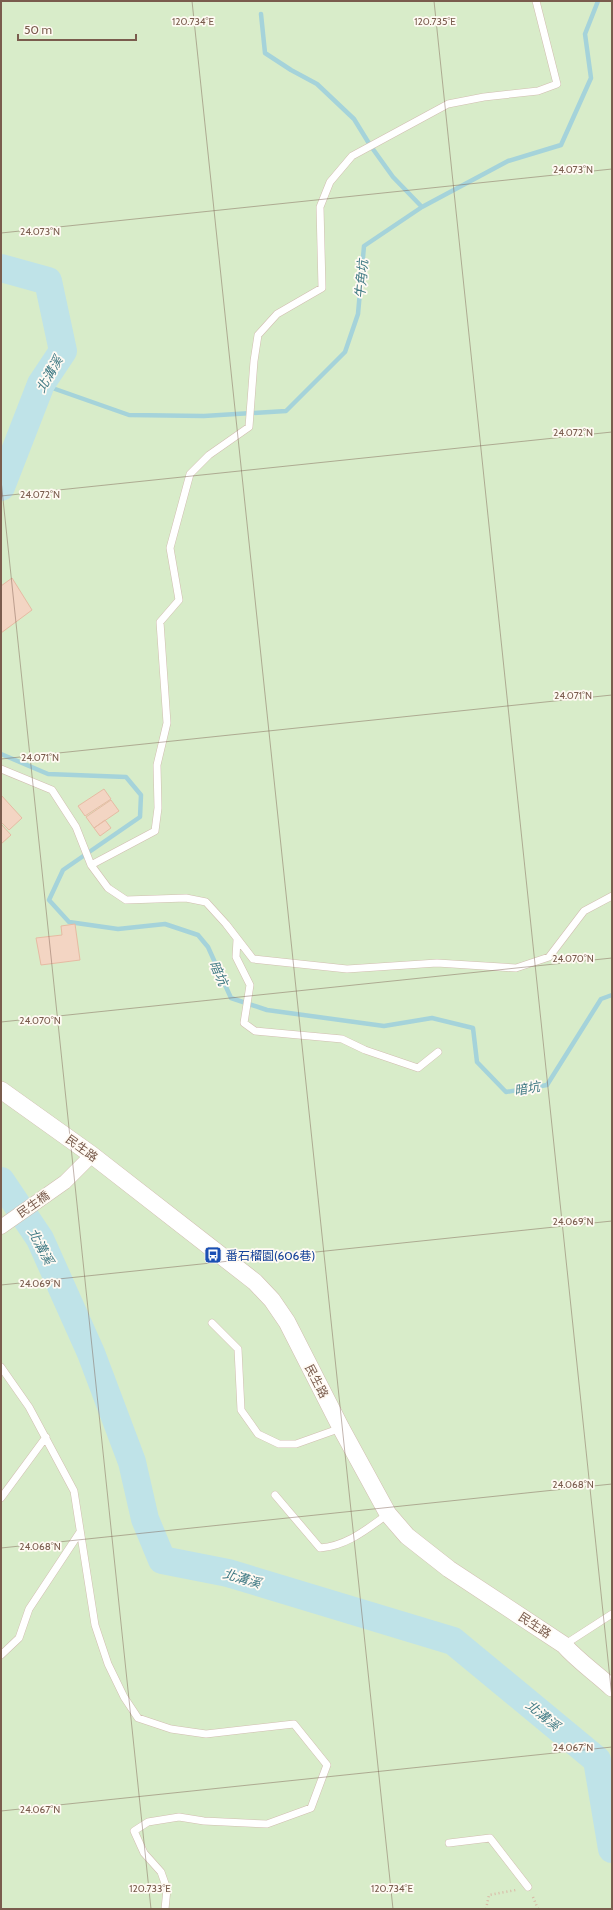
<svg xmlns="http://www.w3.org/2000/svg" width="613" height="1910" font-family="Cabin,'Noto Sans TC',sans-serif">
	<rect width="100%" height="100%" fill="#fdf6ec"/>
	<!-- green -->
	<path fill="#d8ecc9" d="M1 1H612V1909H1Z"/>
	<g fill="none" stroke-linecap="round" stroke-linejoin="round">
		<!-- stream -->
		<path stroke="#a5d3da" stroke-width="4.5" d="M261 14 265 53 291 70 317 84 354 119 370 145 393 177 422 207
			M41 384 129 415 204 416 286 411 345 352 358 314 364 246 422 207 508 161 561 145 591 78 585 34 598 1
			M1 754 48 774 126 777 141 795 140 817 63 870 49 900 69 922 118 929 165 924 198 935 208 947 231 998 267 1010 384 1026 432 1018 473 1028 477 1062 506 1092 547 1085 601 999 612 995"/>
		<!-- river -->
		<path stroke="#bfe3e8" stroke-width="28" d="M1 268 48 281 63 351 41 384 1 487
			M1 1181 40 1239 91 1353 132 1462 145 1519 162 1560 228 1573 453 1641 597 1760 612 1849"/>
	</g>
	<!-- building -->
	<path fill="#f3d5c3" stroke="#e6bba3" d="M12 578 32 610 1 633V586Z
		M104 789 111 799 85 816 78 806Z
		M1 795 22 818 9 830 1 822Z
		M111 800 119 811 94 828 86 817Z
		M105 820 111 828 100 836 94 828Z
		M1 824 11 835 1 844Z
		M75 924 80 960 41 965 36 938 62 935 61 926Z"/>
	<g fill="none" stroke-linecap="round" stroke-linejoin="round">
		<!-- service casing -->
		<g stroke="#d1beb0" stroke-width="8">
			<path id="service" d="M1 769 52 790 76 827 91 865 108 888 126 900 186 898 206 902 226 924 253 959 347 969 437 963 516 968 549 957 584 911 612 896
				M91 865 155 831 158 808 157 765 167 723 160 622 179 600 170 548 190 474 209 455 249 427 254 361 258 335 277 314 322 288 320 207 330 182 352 156 448 104 484 97 538 91 557 84 536 1
				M237 940 236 957 250 985 244 1023 255 1031 342 1039 365 1050 418 1068 438 1052
				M212 1323 238 1349 241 1410 258 1434 279 1444H296L341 1428
				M1 1367 29 1407 74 1491 95 1625 108 1664 124 1697 138 1718 171 1729 206 1734 294 1724 327 1765 311 1808 267 1824 204 1821 179 1817 148 1822 134 1831 144 1853 161 1872 167 1889 165 1909
				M275 1495 320 1548C347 1546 367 1529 388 1514
				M1 1498 46 1437
				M564 1645 612 1614
				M1 1655 19 1638 29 1609 80 1532
				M449 1843 490 1838 528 1887"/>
		</g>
		<!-- minor casing -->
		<g stroke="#d1beb0" stroke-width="15">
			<path id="minor" d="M1 1227 65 1182 92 1155"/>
		</g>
		<!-- tertiary casing -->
		<g stroke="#d1beb0" stroke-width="18">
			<path id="tertiary" d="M1 1090 92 1155 255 1282 272 1300 287 1322 341 1428 388 1514 407 1536 449 1569 564 1645C578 1661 596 1673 612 1688"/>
		</g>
		<!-- path -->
		<path stroke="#d9b8a5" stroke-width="2.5" stroke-dasharray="1 3" stroke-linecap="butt" d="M533 1897 538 1909
			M486 1909 489 1895 516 1890"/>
		<!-- service -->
		<use href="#service" stroke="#fff" stroke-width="7"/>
		<!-- minor -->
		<use href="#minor" stroke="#fff" stroke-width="14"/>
		<!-- tertiary -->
		<use href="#tertiary" stroke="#fff" stroke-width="17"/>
	</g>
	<!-- ticks -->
	<path fill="none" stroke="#7a5c4d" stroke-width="1" stroke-opacity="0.45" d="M192 1 393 1909M434 1 612 1698M1 233 612 169M1 480 151 1909M1 496 612 432M1 759 612 695M1 1022 612 958M1 1285 612 1221M1 1548 612 1484M1 1811 612 1747"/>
	<!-- icons -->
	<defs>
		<g id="bus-square" transform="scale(0.9)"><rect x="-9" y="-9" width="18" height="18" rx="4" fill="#1a4fb4" stroke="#fffaf3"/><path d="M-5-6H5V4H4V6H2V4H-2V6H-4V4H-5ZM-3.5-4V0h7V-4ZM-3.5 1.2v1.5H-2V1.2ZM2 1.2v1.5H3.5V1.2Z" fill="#fff"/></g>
	</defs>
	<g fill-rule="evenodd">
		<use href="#bus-square" x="213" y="1255"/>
	</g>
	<g text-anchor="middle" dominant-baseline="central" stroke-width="3.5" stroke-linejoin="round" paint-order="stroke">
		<!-- street labels -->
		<g font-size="12" fill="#7a5c4d" stroke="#fffaf3">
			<text transform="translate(82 1148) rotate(36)">民生路</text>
			<text transform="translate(33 1204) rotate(-35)">民生橋</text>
			<text transform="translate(317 1381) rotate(63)">民生路</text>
			<text transform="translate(535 1625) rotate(33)">民生路</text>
		</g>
		<!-- transit labels -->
		<g font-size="12" fill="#164399" stroke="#fffaf3" text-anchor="start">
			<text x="226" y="1255">番石榴園(606巷)</text>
		</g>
		<!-- water labels -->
		<g font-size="13" font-style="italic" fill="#437c86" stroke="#fffaf3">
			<text transform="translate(361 279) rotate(-85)">牛角坑</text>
			<text transform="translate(49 374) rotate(-60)">北溝溪</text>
			<text transform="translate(219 973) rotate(66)">暗坑</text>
			<text transform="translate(527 1088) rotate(-10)">暗坑</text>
			<text transform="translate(41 1246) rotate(62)">北溝溪</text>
			<text transform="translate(242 1578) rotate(16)">北溝溪</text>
			<text transform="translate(543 1715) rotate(39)">北溝溪</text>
		</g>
	</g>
	<g font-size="10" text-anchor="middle" fill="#7a5c4d" stroke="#fffaf3" stroke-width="3.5" stroke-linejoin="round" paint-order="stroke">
		<text x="193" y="25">120.734°E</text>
		<text x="435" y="25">120.735°E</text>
		<text x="573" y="173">24.073°N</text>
		<text x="40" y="235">24.073°N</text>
		<text x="573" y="436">24.072°N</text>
		<text x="40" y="498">24.072°N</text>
		<text x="573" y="699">24.071°N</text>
		<text x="40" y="761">24.071°N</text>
		<text x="573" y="962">24.070°N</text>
		<text x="40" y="1024">24.070°N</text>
		<text x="573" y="1225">24.069°N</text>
		<text x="40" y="1287">24.069°N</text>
		<text x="573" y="1488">24.068°N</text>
		<text x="40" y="1550">24.068°N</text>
		<text x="573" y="1751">24.067°N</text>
		<text x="40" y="1813">24.067°N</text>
		<text x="150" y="1892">120.733°E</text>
		<text x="392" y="1892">120.734°E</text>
	</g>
	<!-- border -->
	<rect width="613" height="1910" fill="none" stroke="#7a5c4d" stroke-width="4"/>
	<!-- scale -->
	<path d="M18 34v6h118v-6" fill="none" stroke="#7a5c4d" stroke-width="2"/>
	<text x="24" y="34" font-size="12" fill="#7a5c4d" stroke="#fffaf3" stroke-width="3" paint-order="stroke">50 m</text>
</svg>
